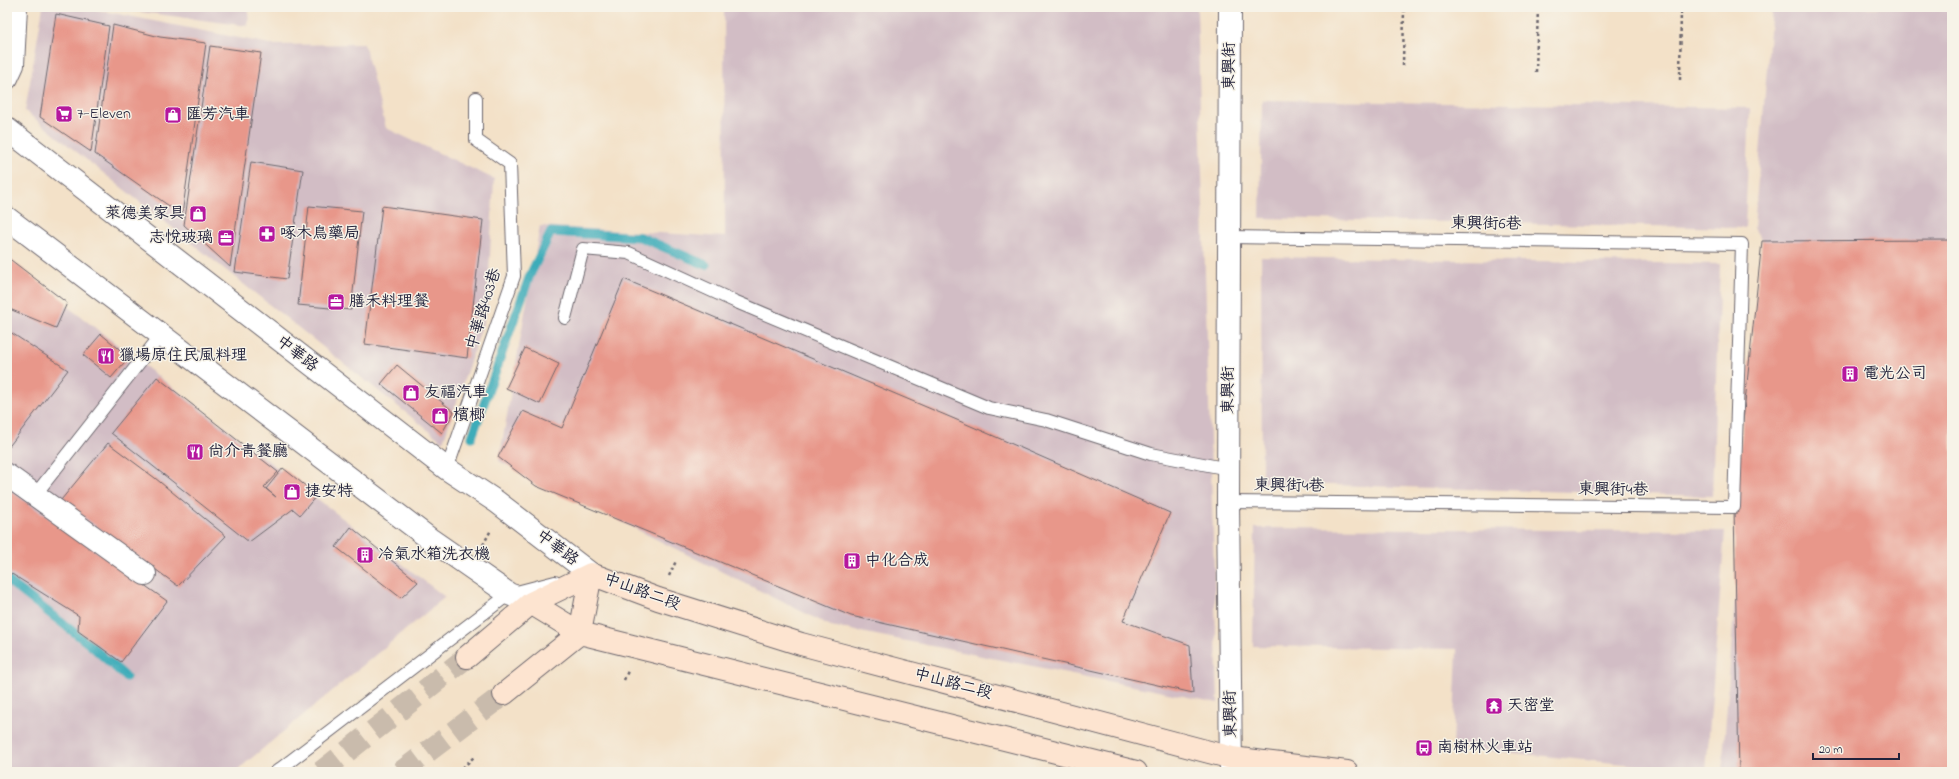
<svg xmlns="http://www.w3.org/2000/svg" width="1959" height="779" font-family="'Indie Flower','LXGW WenKai TC',sans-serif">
	<rect width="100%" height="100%" fill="#f7f3e8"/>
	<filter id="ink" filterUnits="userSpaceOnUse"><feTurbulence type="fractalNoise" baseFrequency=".025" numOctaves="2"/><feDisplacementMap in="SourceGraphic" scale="8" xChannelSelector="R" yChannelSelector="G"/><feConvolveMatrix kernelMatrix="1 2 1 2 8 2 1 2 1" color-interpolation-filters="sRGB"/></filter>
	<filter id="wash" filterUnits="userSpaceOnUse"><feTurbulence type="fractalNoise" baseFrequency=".012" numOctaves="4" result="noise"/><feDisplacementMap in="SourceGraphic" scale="16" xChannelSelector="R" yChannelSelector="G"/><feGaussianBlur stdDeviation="0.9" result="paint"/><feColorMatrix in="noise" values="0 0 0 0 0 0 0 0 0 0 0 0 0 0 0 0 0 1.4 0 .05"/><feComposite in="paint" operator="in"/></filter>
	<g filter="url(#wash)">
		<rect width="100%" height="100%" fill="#f3e1c8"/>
		<!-- industrial -->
		<path fill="#d2bdc5" d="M43 7H83L275 45 364 44 386 128 494 179 487 311 443 442 25 111Z
			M103 7H249L248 26Z
			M724 7H1197L1218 703 831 626 499 461 540 226 725 237Z
			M1772 7 1952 8V772H1722L1762 241 1754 228Z
			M1262 100 1750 108 1745 228 1260 218Z
			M1261 257 1720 264 1712 496 1262 483Z
			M7 260 445 597 235 772H7Z
			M1255 528 1725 531 1706 772 1453 747 1457 649 1253 646Z"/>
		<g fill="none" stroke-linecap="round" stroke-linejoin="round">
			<!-- stream -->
			<path stroke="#3cacb9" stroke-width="9" d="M472 437 530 275 551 232 640 237 706 265
				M7 580 89 644 126 677"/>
		</g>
		<g id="blocks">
			<!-- building -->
			<path fill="#e8978a" d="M56 14 109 26 91 152 40 117Z
				M113 25 160 37 206 43 182 215 95 154Z
				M210 46 261 53 230 267 184 225Z
				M251 162 303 170 287 279 235 272Z
				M309 206 362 211 351 310 298 305Z
				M382 206 483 220 467 358 365 344Z
				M1952 240V772H1739L1734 507 1762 241Z
				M7 257 67 303 56 328 7 308Z
				M624 279 964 423 1170 513 1123 621 1190 645 1193 693 851 616 536 486 498 457 523 411 562 428Z
				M7 330 68 370 7 449Z
				M101 334 129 357 111 378 83 355Z
				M525 348 559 364 540 404 506 388Z
				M397 365 454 412 442 433 381 384Z
				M157 377 278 472 264 487 276 497 266 489 283 468 317 495 300 515 293 509 249 542 111 433Z
				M108 443 155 478 226 536 178 586 61 500Z
				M7 489 167 601 121 662 78 631 79 616 7 571Z
				M351 527 418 582 401 598 336 547Z"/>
		</g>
	</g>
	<g filter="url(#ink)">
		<use href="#blocks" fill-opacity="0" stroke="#6b656c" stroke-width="1"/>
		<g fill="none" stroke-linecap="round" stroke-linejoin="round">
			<!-- secondary-tunnel -->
			<path stroke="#c9bbac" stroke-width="22" stroke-dasharray="22 11" stroke-linecap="butt" d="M321 772 467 657
				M401 772 504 694"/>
			<!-- service casing -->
			<g stroke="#6b656c" stroke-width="14">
				<path id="service" d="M565 318 583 249 629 253 734 301 989 408 1046 420 1151 454 1229 469
					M447 469 514 276 510 164 476 140V98
					M35 495 161 335
					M1228 502 1734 507 1742 244 1230 237
					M276 772 509 594 555 582"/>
			</g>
			<!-- minor casing -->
			<g stroke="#6b656c" stroke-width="24">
				<path id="minor" d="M1230 7 1228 502 1231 772
					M7 78 13 65 16 7
					M7 475 145 574"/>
			</g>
			<!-- tertiary casing -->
			<g stroke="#6b656c" stroke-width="24">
				<path id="tertiary" d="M7 129 447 469 497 502 591 574
					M7 218 430 539 509 594 531 603"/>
			</g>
			<!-- secondary casing -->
			<g stroke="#6b656c" stroke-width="24">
				<path id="secondary" d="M531 603 580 633 1136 772
					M467 657 531 603 591 574 658 599 801 644 1232 758 1347 772
					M504 694 580 633 591 574"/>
			</g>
			<!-- path -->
			<path stroke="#6b656c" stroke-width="2.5" stroke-dasharray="3 3" stroke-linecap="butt" d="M1403 66 1404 7
				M1536 72 1538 7
				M1680 80 1681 7
				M483 545 491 530
				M669 576 676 561
				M624 680 628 671
				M458 772 474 757"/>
			<!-- service -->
			<use href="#service" stroke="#fff" stroke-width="12"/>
			<!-- minor -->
			<use href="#minor" stroke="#fff" stroke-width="22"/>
			<!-- tertiary -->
			<use href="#tertiary" stroke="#fff" stroke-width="22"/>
			<!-- secondary -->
			<use href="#secondary" stroke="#fde4d0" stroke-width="22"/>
		</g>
	</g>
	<!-- icons -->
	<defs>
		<g id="supermarket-square" transform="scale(0.9)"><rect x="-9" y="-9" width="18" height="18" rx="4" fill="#b5179e" stroke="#f7f3e8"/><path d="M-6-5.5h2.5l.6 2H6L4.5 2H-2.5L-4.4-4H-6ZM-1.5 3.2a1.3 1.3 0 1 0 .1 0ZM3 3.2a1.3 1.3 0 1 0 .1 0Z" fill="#fff"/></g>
		<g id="shop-square" transform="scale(0.9)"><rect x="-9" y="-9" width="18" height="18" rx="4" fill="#b5179e" stroke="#f7f3e8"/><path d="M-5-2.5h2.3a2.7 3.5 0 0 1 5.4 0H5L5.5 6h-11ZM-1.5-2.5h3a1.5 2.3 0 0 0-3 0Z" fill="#fff"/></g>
		<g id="pharmacy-square" transform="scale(0.9)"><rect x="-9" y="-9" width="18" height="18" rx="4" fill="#b5179e" stroke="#f7f3e8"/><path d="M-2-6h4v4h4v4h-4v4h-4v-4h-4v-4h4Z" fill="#fff"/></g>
		<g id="office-square" transform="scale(0.9)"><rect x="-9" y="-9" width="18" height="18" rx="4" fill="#b5179e" stroke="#f7f3e8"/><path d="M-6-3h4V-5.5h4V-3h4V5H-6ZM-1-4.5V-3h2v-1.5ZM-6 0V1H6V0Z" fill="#fff"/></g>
		<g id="restaurant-square" transform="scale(0.9)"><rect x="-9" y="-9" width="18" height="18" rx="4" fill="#b5179e" stroke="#f7f3e8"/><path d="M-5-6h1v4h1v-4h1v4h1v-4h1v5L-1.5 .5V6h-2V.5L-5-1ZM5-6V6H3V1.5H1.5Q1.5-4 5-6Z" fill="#fff"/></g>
		<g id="building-square" transform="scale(0.9)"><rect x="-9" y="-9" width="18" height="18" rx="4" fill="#b5179e" stroke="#f7f3e8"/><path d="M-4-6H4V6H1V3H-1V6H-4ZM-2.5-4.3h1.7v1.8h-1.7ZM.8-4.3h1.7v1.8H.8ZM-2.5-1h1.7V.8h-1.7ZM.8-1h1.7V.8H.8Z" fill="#fff"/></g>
		<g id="temple-square" transform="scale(0.9)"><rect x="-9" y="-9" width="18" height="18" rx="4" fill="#b5179e" stroke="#f7f3e8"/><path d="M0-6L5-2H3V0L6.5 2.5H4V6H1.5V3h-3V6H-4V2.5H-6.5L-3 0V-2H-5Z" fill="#fff"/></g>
		<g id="bus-square" transform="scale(0.9)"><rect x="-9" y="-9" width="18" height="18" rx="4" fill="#b5179e" stroke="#f7f3e8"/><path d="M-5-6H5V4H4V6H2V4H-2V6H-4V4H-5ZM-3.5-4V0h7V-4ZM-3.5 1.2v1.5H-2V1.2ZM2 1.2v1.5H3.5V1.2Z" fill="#fff"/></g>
	</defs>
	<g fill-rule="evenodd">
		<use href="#supermarket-square" x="64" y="114"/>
		<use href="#shop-square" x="173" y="115"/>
		<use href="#shop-square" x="198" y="214"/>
		<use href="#pharmacy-square" x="267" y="234"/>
		<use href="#office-square" x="226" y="238"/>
		<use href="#office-square" x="336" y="302"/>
		<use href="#restaurant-square" x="106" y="356"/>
		<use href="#building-square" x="1850" y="374"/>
		<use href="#shop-square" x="411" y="393"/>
		<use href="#shop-square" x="440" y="416"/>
		<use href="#restaurant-square" x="195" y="452"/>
		<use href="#shop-square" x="292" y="492"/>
		<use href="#building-square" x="365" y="555"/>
		<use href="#building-square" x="852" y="561"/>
		<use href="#temple-square" x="1494" y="706"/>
		<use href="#bus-square" x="1424" y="748"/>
	</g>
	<g text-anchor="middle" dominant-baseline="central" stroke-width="3" stroke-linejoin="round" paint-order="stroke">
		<!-- street labels -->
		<g font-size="16" fill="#22223b" stroke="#f7f3e8">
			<text transform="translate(1230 66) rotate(-90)">東興街</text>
			<text transform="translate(1486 224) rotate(1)">東興街6巷</text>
			<text transform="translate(484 309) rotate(-73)">中華路403巷</text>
			<text transform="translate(297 354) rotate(38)">中華路</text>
			<text transform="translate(1229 390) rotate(-90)">東興街</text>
			<text transform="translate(1289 486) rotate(1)">東興街4巷</text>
			<text transform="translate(1613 490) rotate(1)">東興街4巷</text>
			<text transform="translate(557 548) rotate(37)">中華路</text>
			<text transform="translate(642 592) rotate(20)">中山路二段</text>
			<text transform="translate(953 684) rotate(15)">中山路二段</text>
			<text transform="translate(1231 714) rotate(-91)">東興街</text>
		</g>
		<!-- poi labels -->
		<g font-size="16" fill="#22223b" stroke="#f7f3e8" text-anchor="start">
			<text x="77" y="114">7-Eleven</text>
			<text x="186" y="115">匯芳汽車</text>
			<text x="185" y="214" text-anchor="end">萊德美家具</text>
			<text x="280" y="234">啄木鳥藥局</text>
			<text x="213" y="238" text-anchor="end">志悅玻璃</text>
			<text x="349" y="302">膳禾料理餐</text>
			<text x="119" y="356">獵場原住民風料理</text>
			<text x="1863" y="374">電光公司</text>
			<text x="424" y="393">友福汽車</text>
			<text x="453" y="416">檳榔</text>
			<text x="208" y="452">尚介青餐廳</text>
			<text x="305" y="492">捷安特</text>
			<text x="378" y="555">冷氣水箱洗衣機</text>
			<text x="865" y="561">中化合成</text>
			<text x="1507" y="706">天密堂</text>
			<text x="1437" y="748">南樹林火車站</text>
		</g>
	</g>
	<!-- margin -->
	<rect width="1959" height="779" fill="none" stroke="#f7f3e8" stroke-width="24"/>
	<!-- scale -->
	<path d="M1813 753v6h86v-6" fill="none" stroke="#22223b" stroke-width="2"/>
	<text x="1819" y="753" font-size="12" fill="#22223b" stroke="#f7f3e8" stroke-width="3" paint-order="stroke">20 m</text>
</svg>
